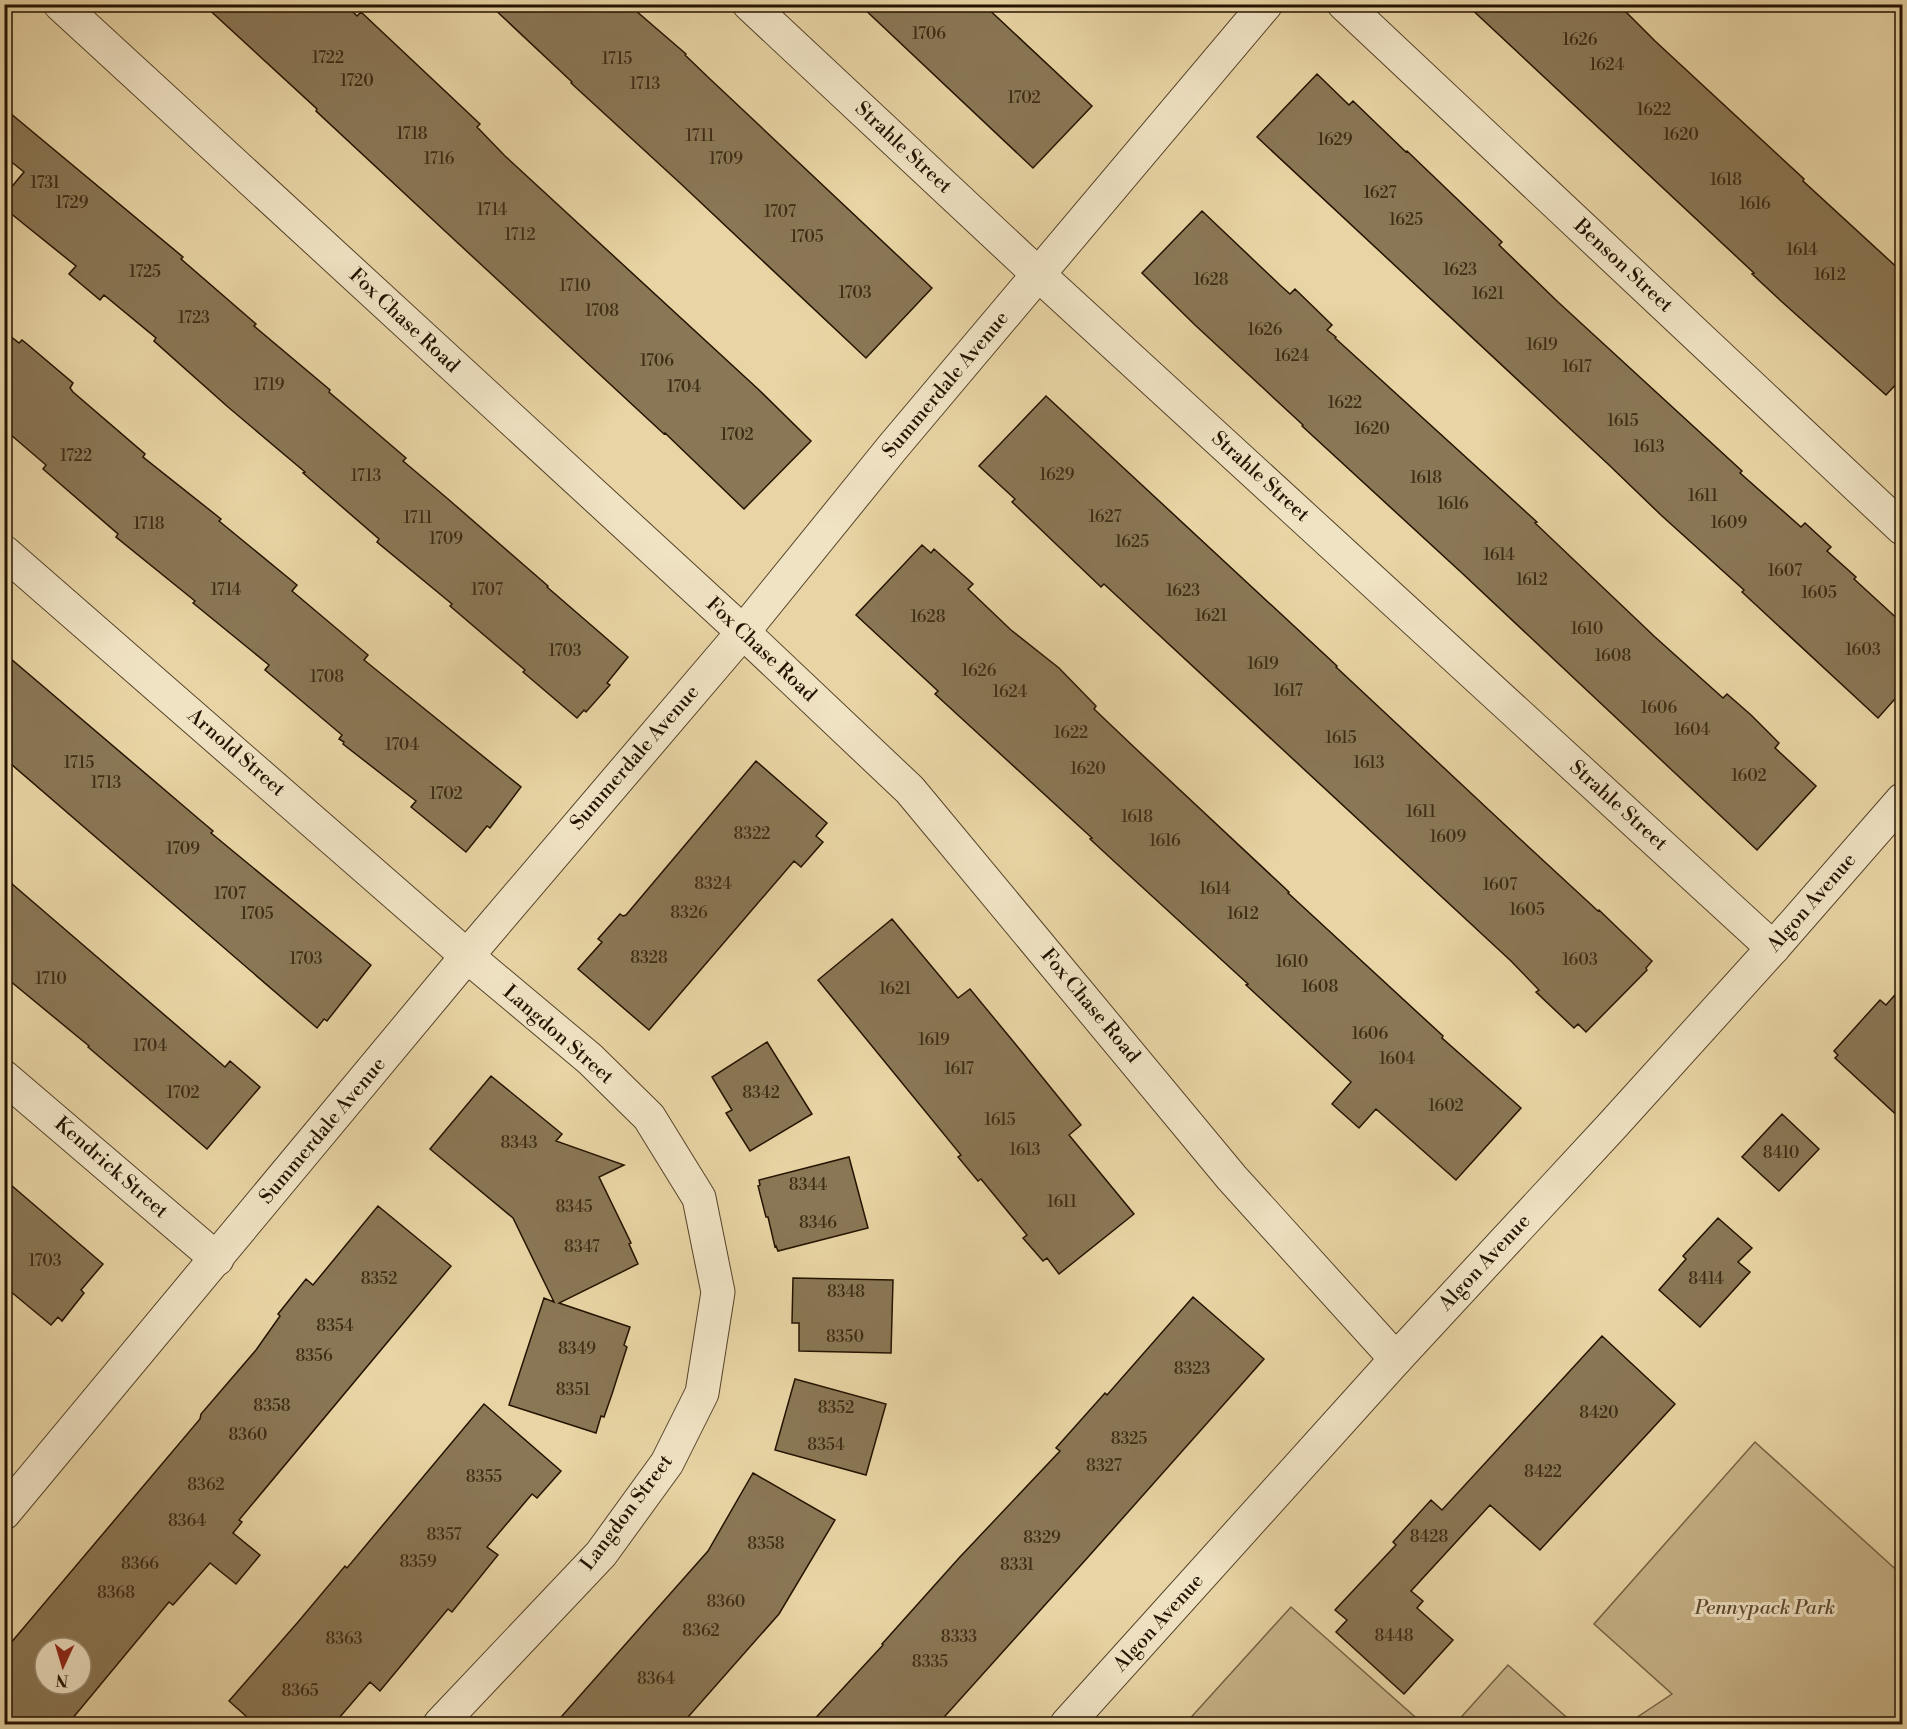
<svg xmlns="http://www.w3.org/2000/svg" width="1907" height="1729" font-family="'Libre Bodoni',serif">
	<rect width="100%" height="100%" fill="#e8d4a4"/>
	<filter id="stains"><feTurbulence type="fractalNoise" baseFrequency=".00333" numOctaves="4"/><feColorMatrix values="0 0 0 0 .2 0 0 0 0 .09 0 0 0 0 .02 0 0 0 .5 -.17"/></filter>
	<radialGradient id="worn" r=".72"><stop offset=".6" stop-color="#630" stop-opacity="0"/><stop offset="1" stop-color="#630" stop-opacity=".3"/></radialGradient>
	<!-- green -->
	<path fill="#c7b388" stroke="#766344" stroke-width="1.5" d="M1755 1442 1902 1575V1724H1627L1672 1694 1594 1624Z
		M1291 1607 1423 1724H1185Z
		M1508 1665 1574 1724H1455Z"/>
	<!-- building -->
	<path fill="#8a7755" stroke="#241300" stroke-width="1.5" fill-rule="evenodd" d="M203 4H345L357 16 361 12 480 124 477 127 505 156 758 389 811 441 744 509 665 433 664 434 446 232 316 111 317 109Z
		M489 4H628L686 54 685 55 710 79 932 288 866 358 680 183 571 83 572 82Z
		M859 4H983L1092 106 1033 168Z
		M1466 4H1618L1655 41 1804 179 1803 181 1902 272V378L1886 395 1781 301 1752 274 1754 273Z
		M1317 74 1349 105 1353 101 1406 152 1407 151 1502 242 1499 245 1558 302 1742 471 1740 473 1801 527 1805 523 1831 547 1827 551 1856 577 1854 579 1902 623V691L1878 718 1742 592 1744 590 1662 516 1608 464 1257 137Z
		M4 108 183 257 181 259 256 324 254 326 330 390 329 392 406 458 403 461 448 499 548 586 547 587 628 657 607 683 610 685 586 712 584 710 577 718 523 672 525 670 450 606 452 604 377 542 379 539 303 473 305 472 228 407 154 341 156 338 104 295 100 300 69 274 76 266 4 208V196L24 172 4 156Z
		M1202 211 1281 286 1290 294 1295 289 1332 325 1327 330 1336 337 1335 338 1537 522 1535 523 1655 637 1723 698 1727 694 1751 715 1779 743 1775 748 1816 786 1757 850 1463 574 1302 426 1303 425 1195 325 1142 273Z
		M4 331 19 343 22 340 27 344 73 383 70 388 73 392 145 454 143 457 221 519 219 521 297 585 292 591 368 655 364 660 521 787 490 828 487 826 466 852 411 807 416 801 343 744 344 742 339 739 342 735 265 670 269 665 193 603 195 601 116 537 118 534 43 469 46 465 4 429Z
		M1046 396 1337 666 1336 667 1520 839 1598 911 1599 910 1652 961 1646 968 1647 970 1586 1032 1578 1024 1574 1028 1536 992 1539 990 1511 961 1104 584 1101 587 1012 502 1015 499 979 466Z
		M922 545 931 553 934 549 954 567 973 584 968 589 1011 630 1059 668 1096 706 1094 709 1135 748 1289 892 1288 893 1443 1036 1442 1038 1521 1108 1456 1180 1376 1109 1359 1128 1332 1104 1351 1082 1246 985 1248 984 1117 864 1090 839 1092 838 935 694 938 691 856 615Z
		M4 653 200 820 213 831 211 833 371 965 327 1021 324 1019 317 1028 4 758Z
		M756 761 827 823 816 836 823 842 801 867 794 861 649 1030 578 969 602 942 598 939 620 914 623 916 626 915Z
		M4 877 225 1067 230 1061 260 1087 207 1149 88 1047 89 1046 4 976Z
		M892 919 958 998 970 989 1017 1046 1081 1125 1069 1135 1134 1214 1059 1274 1047 1258 1043 1261 1023 1238 1027 1235 981 1179 978 1181 958 1157 961 1155 818 980Z
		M1902 987V1120L1835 1058 1838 1055 1834 1051 1880 1000 1886 1005Z
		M767 1042 812 1114 750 1151 726 1113 732 1110 712 1077Z
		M491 1076 562 1134 556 1141 624 1165 599 1177 631 1243 629 1244 638 1264 559 1303 630 1327 624 1345 627 1347 612 1394 604 1417 601 1416 596 1433 509 1405 544 1298 554 1302 513 1218 430 1149Z
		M1782 1114 1819 1149 1779 1191 1742 1157Z
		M849 1157 868 1228 778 1251 776 1246 775 1247 768 1217H766L758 1186 760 1185 759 1180Z
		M4 1179 103 1264 81 1290 84 1293 62 1321 58 1317 51 1325 4 1286Z
		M378 1206 451 1266 239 1520 242 1522 233 1533 260 1555 236 1584 210 1563 173 1605 169 1602 67 1725H4V1651L200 1419 201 1414 256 1350 280 1316 278 1314 306 1279 313 1285ZM45 1648H81V1684H45Z
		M1718 1218 1752 1248 1738 1262 1750 1272 1700 1327 1659 1290 1686 1259 1683 1256Z
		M793 1278 893 1280 891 1353 799 1351V1323H792Z
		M1193 1297 1264 1359 1089 1556 937 1725H809L883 1645 882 1644 959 1558 1060 1451 1056 1448 1105 1393 1107 1395Z
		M1602 1336 1675 1404 1540 1550 1490 1505 1411 1591 1423 1601 1417 1608 1453 1640 1404 1694 1336 1632 1347 1620 1335 1610 1396 1545 1393 1542 1431 1500 1442 1510Z
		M795 1379 886 1404 866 1475 775 1450Z
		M484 1404 561 1471 537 1498 532 1494 487 1547 498 1555 452 1612 448 1609 380 1691 370 1682 333 1725H256L229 1701 298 1622 345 1566 347 1568Z
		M753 1473 835 1520 779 1614 681 1725H554L708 1551Z"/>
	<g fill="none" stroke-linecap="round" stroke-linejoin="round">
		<!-- minor casing -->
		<g stroke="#554329" stroke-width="35">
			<path id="minor" d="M60 4 743 632 910 790 1232 1178 1396 1359
				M749 4 1039 275 1773 948
				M1344 4 1902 528
				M4 552 467 956 590 1059 649 1117 699 1198 718 1292 702 1393 667 1463 601 1554 440 1724
				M4 1077 217 1259"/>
		</g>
		<!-- tertiary casing -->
		<g stroke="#554329" stroke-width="35">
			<path id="tertiary" d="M4 1513 467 956 743 632 892 448 1266 4
				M1067 1724 1396 1359 1611 1127 1773 948 1902 800"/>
		</g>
		<!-- minor -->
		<use href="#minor" stroke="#f0e3c4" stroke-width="33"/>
		<!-- tertiary -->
		<use href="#tertiary" stroke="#f0e3c4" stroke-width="33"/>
	</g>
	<g text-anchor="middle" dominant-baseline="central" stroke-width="6" stroke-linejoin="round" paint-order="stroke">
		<!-- number labels -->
		<g font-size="16" fill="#3e2c15">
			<text x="929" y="34">1706</text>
			<text x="1580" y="40">1626</text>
			<text x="328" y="58">1722</text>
			<text x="617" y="59">1715</text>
			<text x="1607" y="65">1624</text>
			<text x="357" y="81">1720</text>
			<text x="645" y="84">1713</text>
			<text x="1024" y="98">1702</text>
			<text x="1654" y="110">1622</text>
			<text x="412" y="134">1718</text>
			<text x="1681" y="135">1620</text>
			<text x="700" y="136">1711</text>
			<text x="1335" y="140">1629</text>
			<text x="439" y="159">1716</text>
			<text x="726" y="159">1709</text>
			<text x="1726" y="180">1618</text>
			<text x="45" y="183">1731</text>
			<text x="1380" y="193">1627</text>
			<text x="72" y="203">1729</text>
			<text x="1755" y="204">1616</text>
			<text x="492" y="210">1714</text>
			<text x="780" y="212">1707</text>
			<text x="1406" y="220">1625</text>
			<text x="520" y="235">1712</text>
			<text x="807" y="237">1705</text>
			<text x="1802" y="250">1614</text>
			<text x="1460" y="270">1623</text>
			<text x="145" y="272">1725</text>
			<text x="1830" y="275">1612</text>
			<text x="1211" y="280">1628</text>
			<text x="575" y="286">1710</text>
			<text x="855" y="293">1703</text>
			<text x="1488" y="294">1621</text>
			<text x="602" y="311">1708</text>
			<text x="194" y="318">1723</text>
			<text x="1265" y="330">1626</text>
			<text x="1542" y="345">1619</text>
			<text x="1292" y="356">1624</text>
			<text x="657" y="361">1706</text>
			<text x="1577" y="367">1617</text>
			<text x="269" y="385">1719</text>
			<text x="684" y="387">1704</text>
			<text x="1345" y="403">1622</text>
			<text x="1623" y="421">1615</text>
			<text x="1372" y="429">1620</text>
			<text x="737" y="435">1702</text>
			<text x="1649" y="447">1613</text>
			<text x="76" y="456">1722</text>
			<text x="1057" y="475">1629</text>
			<text x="366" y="476">1713</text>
			<text x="1426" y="478">1618</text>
			<text x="1703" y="496">1611</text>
			<text x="1453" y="504">1616</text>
			<text x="1105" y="517">1627</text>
			<text x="418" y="518">1711</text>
			<text x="1729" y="523">1609</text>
			<text x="149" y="524">1718</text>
			<text x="446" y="539">1709</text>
			<text x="1132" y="542">1625</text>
			<text x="1499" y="555">1614</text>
			<text x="1785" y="571">1607</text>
			<text x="1532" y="580">1612</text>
			<text x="226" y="590">1714</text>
			<text x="487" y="590">1707</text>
			<text x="1183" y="591">1623</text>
			<text x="1819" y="593">1605</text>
			<text x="1211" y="616">1621</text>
			<text x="928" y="617">1628</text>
			<text x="1587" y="629">1610</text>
			<text x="1863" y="650">1603</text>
			<text x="565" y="651">1703</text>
			<text x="1613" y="656">1608</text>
			<text x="1263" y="664">1619</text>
			<text x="979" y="671">1626</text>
			<text x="327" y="677">1708</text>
			<text x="1288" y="691">1617</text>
			<text x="1010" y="692">1624</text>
			<text x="1659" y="708">1606</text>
			<text x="1692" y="730">1604</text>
			<text x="1071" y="733">1622</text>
			<text x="1341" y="738">1615</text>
			<text x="402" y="745">1704</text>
			<text x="79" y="763">1715</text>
			<text x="1369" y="763">1613</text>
			<text x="1088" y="769">1620</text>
			<text x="1749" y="776">1602</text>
			<text x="106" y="783">1713</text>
			<text x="446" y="794">1702</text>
			<text x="1421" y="812">1611</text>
			<text x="1137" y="817">1618</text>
			<text x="752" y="834">8322</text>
			<text x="1448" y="837">1609</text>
			<text x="1165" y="841">1616</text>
			<text x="183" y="849">1709</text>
			<text x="713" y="884">8324</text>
			<text x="1500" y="885">1607</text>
			<text x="1215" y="889">1614</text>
			<text x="230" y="894">1707</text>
			<text x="1527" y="910">1605</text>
			<text x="689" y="913">8326</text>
			<text x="257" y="914">1705</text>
			<text x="1243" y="914">1612</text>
			<text x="649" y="958">8328</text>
			<text x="306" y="959">1703</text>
			<text x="1580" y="960">1603</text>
			<text x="1292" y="962">1610</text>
			<text x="51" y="979">1710</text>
			<text x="1320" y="987">1608</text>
			<text x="895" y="989">1621</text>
			<text x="1370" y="1034">1606</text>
			<text x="934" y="1040">1619</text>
			<text x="150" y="1046">1704</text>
			<text x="1397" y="1059">1604</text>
			<text x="959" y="1069">1617</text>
			<text x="183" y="1093">1702</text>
			<text x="761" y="1093">8342</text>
			<text x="1446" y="1106">1602</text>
			<text x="1000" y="1120">1615</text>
			<text x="519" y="1143">8343</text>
			<text x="1025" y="1150">1613</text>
			<text x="1781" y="1153">8410</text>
			<text x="808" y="1185">8344</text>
			<text x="1062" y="1202">1611</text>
			<text x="574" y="1207">8345</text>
			<text x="818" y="1223">8346</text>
			<text x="582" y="1247">8347</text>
			<text x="45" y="1261">1703</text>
			<text x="379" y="1279">8352</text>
			<text x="1706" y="1279">8414</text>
			<text x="846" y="1292">8348</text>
			<text x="335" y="1326">8354</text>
			<text x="845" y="1337">8350</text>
			<text x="577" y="1349">8349</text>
			<text x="314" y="1356">8356</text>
			<text x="1192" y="1369">8323</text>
			<text x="573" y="1390">8351</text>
			<text x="272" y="1406">8358</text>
			<text x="836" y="1408">8352</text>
			<text x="1599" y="1413">8420</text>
			<text x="248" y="1435">8360</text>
			<text x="1129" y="1439">8325</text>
			<text x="826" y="1445">8354</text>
			<text x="1104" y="1466">8327</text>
			<text x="1543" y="1472">8422</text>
			<text x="484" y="1477">8355</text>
			<text x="206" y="1485">8362</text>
			<text x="187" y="1521">8364</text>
			<text x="444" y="1535">8357</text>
			<text x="1429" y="1537">8428</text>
			<text x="1042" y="1538">8329</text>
			<text x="766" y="1544">8358</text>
			<text x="418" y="1562">8359</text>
			<text x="140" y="1564">8366</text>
			<text x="1017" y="1565">8331</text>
			<text x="116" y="1593">8368</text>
			<text x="726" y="1602">8360</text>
			<text x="701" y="1631">8362</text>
			<text x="1394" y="1636">8448</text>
			<text x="959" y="1637">8333</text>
			<text x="344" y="1639">8363</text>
			<text x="930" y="1662">8335</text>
			<text x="656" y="1679">8364</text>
			<text x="300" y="1691">8365</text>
		</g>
		<!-- street labels -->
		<g font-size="20" fill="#241300" stroke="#f0e3c4">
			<text transform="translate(903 148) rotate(43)">Strahle Street</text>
			<text transform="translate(1623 266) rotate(43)">Benson Street</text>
			<text transform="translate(404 321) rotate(43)">Fox Chase Road</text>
			<text transform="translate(946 385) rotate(-50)">Summerdale Avenue</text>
			<text transform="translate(1260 477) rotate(42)">Strahle Street</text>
			<text transform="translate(761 650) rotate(43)">Fox Chase Road</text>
			<text transform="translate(236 753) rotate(41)">Arnold Street</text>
			<text transform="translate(635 758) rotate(-49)">Summerdale Avenue</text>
			<text transform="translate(1618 806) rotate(42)">Strahle Street</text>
			<text transform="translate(1812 903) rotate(-49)">Algon Avenue</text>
			<text transform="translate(1090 1006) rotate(50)">Fox Chase Road</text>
			<text transform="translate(558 1035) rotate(41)">Langdon Street</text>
			<text transform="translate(323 1131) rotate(-50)">Summerdale Avenue</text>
			<text transform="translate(111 1168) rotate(41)">Kendrick Street</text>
			<text transform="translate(1485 1263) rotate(-47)">Algon Avenue</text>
			<text transform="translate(627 1513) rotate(-53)">Langdon Street</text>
			<text transform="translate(1159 1623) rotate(-48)">Algon Avenue</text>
		</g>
		<!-- park labels -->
		<g font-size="20" font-style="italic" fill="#5d4b30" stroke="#f0e3c4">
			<text x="1765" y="1608">Pennypack Park</text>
		</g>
	</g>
	<!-- margin -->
	<rect width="1907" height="1729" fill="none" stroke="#e8d4a4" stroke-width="24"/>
	<rect x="6" y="6" width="1895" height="1717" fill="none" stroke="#241300" stroke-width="3"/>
	<rect x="12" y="12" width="1883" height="1705" fill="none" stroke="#241300" stroke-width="1.5"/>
	<!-- north arrow -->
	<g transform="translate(63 1666) rotate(184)"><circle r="28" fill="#f0e3c4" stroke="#9e9076" stroke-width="1.5"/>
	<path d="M0-4.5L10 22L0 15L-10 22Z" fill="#8f2418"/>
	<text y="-9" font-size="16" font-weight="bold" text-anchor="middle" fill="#241300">N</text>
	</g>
	<rect width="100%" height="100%" filter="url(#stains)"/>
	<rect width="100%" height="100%" fill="url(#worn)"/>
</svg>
